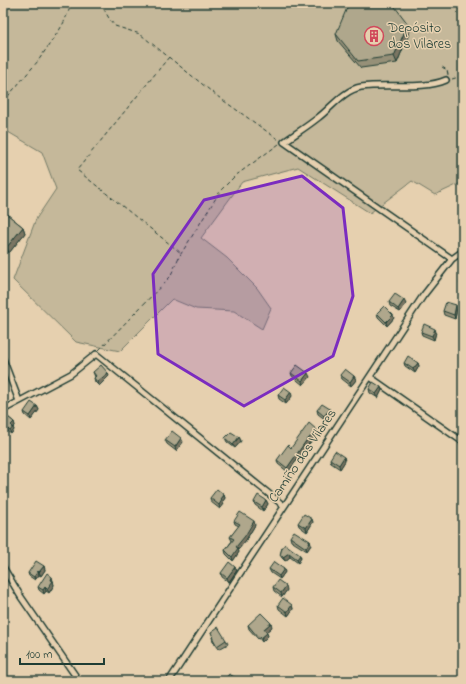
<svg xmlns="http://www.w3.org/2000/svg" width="466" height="684" font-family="'Indie Flower',sans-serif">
	<rect width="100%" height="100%" fill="#e6d0af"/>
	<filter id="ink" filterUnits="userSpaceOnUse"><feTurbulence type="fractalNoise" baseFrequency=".025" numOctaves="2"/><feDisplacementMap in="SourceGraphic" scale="8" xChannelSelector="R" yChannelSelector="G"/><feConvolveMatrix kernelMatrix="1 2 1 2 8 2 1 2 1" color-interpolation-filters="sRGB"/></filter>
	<g filter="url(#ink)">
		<!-- green -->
		<path fill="#c5b89a" stroke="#727a67" d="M3 3H463V182L435 195 412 181 370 213 298 167 242 182 201 238 227 258 257 288 271 308 262 329 234 311 196 309 172 299 120 351 76 342 13 280 36 219 56 189 42 152 3 129Z"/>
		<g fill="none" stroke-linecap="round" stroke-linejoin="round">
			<!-- stream -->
			<path stroke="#687261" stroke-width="1.5" d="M460 551 463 552"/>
			<!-- minor casing -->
			<g stroke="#1f3d34" stroke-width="8">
				<path id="minor" d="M446 80C424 90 385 83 361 87 344 90 332 107 319 117 308 126 295 134 284 142L452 259
					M3 359 19 401
					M370 377 463 442
					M3 410 71 374 96 354 284 506
					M3 567 21 597 79 681
					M169 681 423 296 452 259 463 251"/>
			</g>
			<!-- path -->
			<path stroke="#1f3d34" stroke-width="1" stroke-dasharray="4 3" stroke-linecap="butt" d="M99 3 102 6 110 20 115 26 140 34 217 96 279 140
				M169 57 77 170 181 253
				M442 67 447 70 448 75
				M452 79 463 76
				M3 102 38 61 60 29 64 22 72 3
				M99 350 170 277 179 257 221 190 235 176 279 144"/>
			<!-- minor -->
			<use href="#minor" stroke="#e6d0af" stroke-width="5"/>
		</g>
		<!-- wall -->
		<path fill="#969078" stroke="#1f3d34" d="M408 24 410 31 397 63 361 68 338 41 336 34Z
			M3 211 23 227 25 233 9 253 3 248Z
			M463 278V288L461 286 460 283Z
			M389 302 406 304 400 312 390 306Z
			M457 309 455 319 444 315 443 311Z
			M377 313 394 318 387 326 378 317Z
			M421 332H436L434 340 422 335Z
			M404 363H418L419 366 415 373 405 366Z
			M93 372 109 376 99 386 95 382 94 378 95 377Z
			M291 373 310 377 303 385 292 376Z
			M340 375 354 376 356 380 351 386 342 379Z
			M369 389 382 390 378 398 370 393Z
			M278 395 292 396 286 404 279 399Z
			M37 406 39 410 31 420 25 415 24 412Z
			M317 410 331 413 326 420 318 414Z
			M3 413 14 422 15 426 13 428 14 430 11 434 3 428Z
			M318 433 308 445 288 472 278 464 277 460 291 448Z
			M239 437 241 441 235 448 227 442 225 438Z
			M165 440 183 442 176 451 167 444Z
			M344 457 345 461 340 469 331 463 330 459Z
			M224 495 225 498 223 501 224 504 220 509 211 502 210 498Z
			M266 500 268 504 263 511 255 505 254 502Z
			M234 521 255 525 246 540 238 550 239 552 233 561 226 554 225 550 232 541 230 537 239 526 235 524Z
			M313 522 307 532 299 526 298 523Z
			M290 537 310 541 311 545 307 551 291 541Z
			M282 548 301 558 298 563 290 557 285 561 282 558 280 555Z
			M44 566 45 570 41 576 39 575 35 580 29 576 28 573Z
			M269 569 285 572 280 579 271 573Z
			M237 570 229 582 222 577 221 573Z
			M54 581 53 582 54 585 49 593 46 591 44 594 39 590 38 587Z
			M273 587 287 590 282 597 274 591Z
			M278 605H292L293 609 288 616 279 609Z
			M248 625 272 627 266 632 268 636 262 642 259 638 258 639 249 629Z
			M211 632 226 640 228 644 219 649 213 641 212 637H213Z"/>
		<!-- shaded-wall -->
		<path fill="#7a7562" stroke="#1f3d34" d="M408 24 410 31 397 63 394 56Z
			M23 227 25 233 9 253 7 247Z
			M404 300 406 304 400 312 398 309Z
			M456 305 457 309 455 319 454 315Z
			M393 315 394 318 387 326 386 322Z
			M435 329 436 332 434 340 432 336Z
			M418 363 419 366 415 373 413 369Z
			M108 373 109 376 99 386 97 382Z
			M308 373 310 377 303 385 302 381Z
			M354 376 356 380 351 386 350 382Z
			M381 387 382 390 378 398 376 394Z
			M291 392 292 396 286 404 285 400Z
			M37 406 39 410 31 420 30 416Z
			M330 409 331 413 326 420 324 416Z
			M14 422 15 426 13 428 14 430 11 434 10 431 11 425Z
			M317 430 318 433 308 445 288 472 287 468 306 441Z
			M239 437 241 441 235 448 233 445Z
			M181 438 183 442 176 451 175 447Z
			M344 457 345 461 340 469 339 465Z
			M224 495 225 498 223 501 224 504 220 509 219 505 221 499Z
			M266 500 268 504 263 511 262 507Z
			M312 519 313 522 307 532 306 528Z
			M254 521 255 525 246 540 238 550 239 552 233 561 232 557 236 547Z
			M310 541 311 545 307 551 306 548Z
			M289 553 290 557 285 561 283 557Z
			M300 555 301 558 298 563 297 559Z
			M44 566 45 570 41 576 39 572Z
			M235 567 237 570 229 582 227 578Z
			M284 569 285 572 280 579 279 576Z
			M38 571 39 575 35 580 34 577Z
			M52 577 54 585 49 593 47 589 51 580Z
			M286 586 287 590 282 597 281 593Z
			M45 587 46 591 44 594 43 590Z
			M292 605 293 609 288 616 287 612Z
			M271 623 272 627 265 633 264 629Z
			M267 633 268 636 262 642 261 638Z"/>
		<!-- building -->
		<path fill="#afa78c" stroke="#1f3d34" d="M349 3H392L408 24 394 56 358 61 336 34Z
			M3 211 23 227 7 247 3 244Z
			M463 278V285L460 283Z
			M395 294 404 300 398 309 389 302Z
			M446 302 456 305 454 315 443 311Z
			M384 306 393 315 386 322 377 313Z
			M424 324 435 329 432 336 421 332Z
			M408 356 418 363 413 369 404 363Z
			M101 365 108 373 97 382 94 378 96 376 93 372Z
			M297 365 308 373 302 381 291 373Z
			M345 369 354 376 350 382 340 375Z
			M373 382 381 387 376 394 369 389Z
			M284 387 291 392 285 400 278 395Z
			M31 402 37 406 30 416 24 412Z
			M322 404 330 409 324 416 317 410Z
			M3 413 14 422 11 425 13 427 10 431 3 425Z
			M309 423 317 430 306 441 287 468 277 460 288 445 291 448Z
			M172 431 181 438 175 447 165 440Z
			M231 432 239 437 233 445 225 438Z
			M335 451 344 457 339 465 330 459Z
			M217 489 224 495 221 499 222 500 219 505 210 498Z
			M258 495 266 500 262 507 254 502Z
			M240 512 254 521 245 536 236 547 238 548 232 557 225 550 234 539 230 537 240 524 234 521Z
			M304 514 312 519 306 528 298 523Z
			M294 531 310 541 306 548 290 537Z
			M285 544 300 555 297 559 289 553 283 557 280 555 282 548Z
			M36 561 44 566 39 572 38 571 34 577 28 573Z
			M229 562 235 567 227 578 221 573Z
			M274 562 284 569 279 576 269 569Z
			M47 573 52 577 51 580 53 581 47 589 45 587 43 590 38 587Z
			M278 580 286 586 281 593 273 587Z
			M283 598 292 605 287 612 278 605Z
			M261 613 271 623 264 629 267 633 261 638 258 635 257 636 248 625Z
			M218 627 226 640 217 646 212 637H213L211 632Z
			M229 674 236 678 234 681H224Z"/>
	</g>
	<!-- marked area -->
	<path fill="#7b2cbf" fill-opacity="0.2" stroke="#7b2cbf" stroke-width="3" stroke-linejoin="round" d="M302 176 343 208 353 296 333 356 244 406 158 354 153 274 204 200Z"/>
	<!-- icons -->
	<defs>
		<g id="building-ring" transform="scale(1)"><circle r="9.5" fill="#e6d0af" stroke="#d1495b" stroke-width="1.5"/><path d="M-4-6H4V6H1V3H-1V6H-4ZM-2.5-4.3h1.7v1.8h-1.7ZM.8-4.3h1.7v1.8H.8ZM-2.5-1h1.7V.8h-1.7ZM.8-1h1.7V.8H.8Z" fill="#d1495b"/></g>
	</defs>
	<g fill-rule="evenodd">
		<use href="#building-ring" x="374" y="36"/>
	</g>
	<g text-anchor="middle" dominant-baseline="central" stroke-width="3" stroke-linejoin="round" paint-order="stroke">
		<!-- poi labels -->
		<g font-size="14" fill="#1f3d34" stroke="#e6d0af" text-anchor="start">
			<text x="388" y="28">Depósito<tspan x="388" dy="16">dos Vilares</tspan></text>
		</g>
		<!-- street labels -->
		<g font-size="14" fill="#1f3d34" stroke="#e6d0af">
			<text transform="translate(303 456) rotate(-56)">Camiño dos Vilares</text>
		</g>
	</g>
	<!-- margin -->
	<rect width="466" height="684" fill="none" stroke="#e6d0af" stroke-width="16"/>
	<rect x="8" y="8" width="450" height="668" fill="none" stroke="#1f3d34" stroke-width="1.5" filter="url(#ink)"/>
	<!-- scale -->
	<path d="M20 658v6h84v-6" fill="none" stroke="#1f3d34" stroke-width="2"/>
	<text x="26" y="658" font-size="12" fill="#1f3d34" stroke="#e6d0af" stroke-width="3" paint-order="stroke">100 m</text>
</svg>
